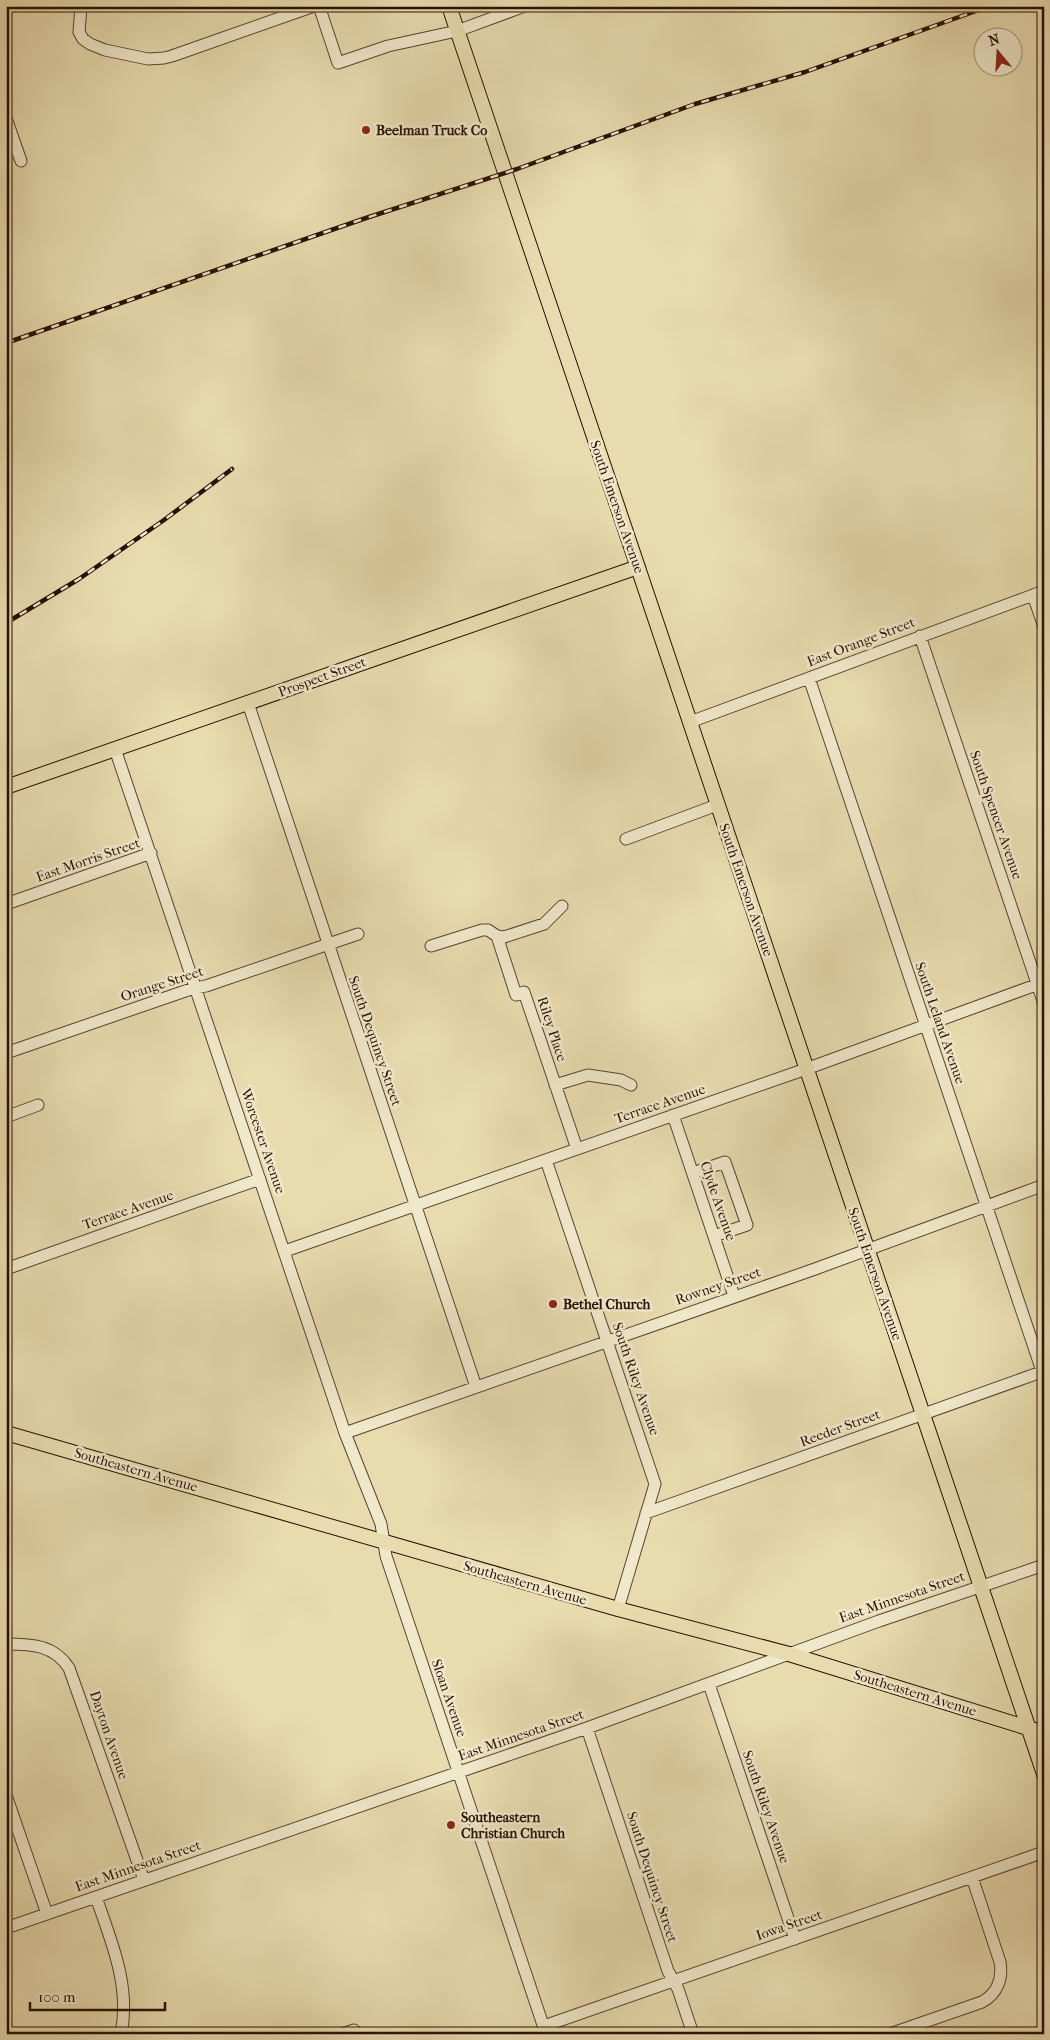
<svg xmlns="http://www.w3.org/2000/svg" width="1050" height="2040" font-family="'IM FELL French Canon',serif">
	<rect width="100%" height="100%" fill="#e8dcaf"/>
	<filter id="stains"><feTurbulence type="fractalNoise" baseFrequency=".004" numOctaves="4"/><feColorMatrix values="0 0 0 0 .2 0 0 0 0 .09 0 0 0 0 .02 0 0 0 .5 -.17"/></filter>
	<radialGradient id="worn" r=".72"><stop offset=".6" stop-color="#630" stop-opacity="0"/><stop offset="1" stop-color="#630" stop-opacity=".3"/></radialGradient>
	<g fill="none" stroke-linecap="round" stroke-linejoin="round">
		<!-- minor casing -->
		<g stroke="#59422e" stroke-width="13">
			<path id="minor" d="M81 6 79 32 83 39 90 44 105 50 148 59 164 58 172 56 314 6
				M319 6 338 63 388 46 457 31 525 6
				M6 118 21 161
				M1033 595 1044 627
				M920 636 1044 1004
				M809 678 1044 1377
				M248 703 476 1387
				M690 722 1044 591
				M115 749 345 1433 381 1524 386 1556 546 2034
				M626 839 717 805
				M6 904 151 853
				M497 936 516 995 524 992 577 1149
				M431 946 482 930H488L497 936 504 937 544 924 562 906
				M6 1053 191 989 206 986 358 934
				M555 1085 588 1075 621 1080 631 1085
				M673 1115 734 1296
				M6 1117 38 1105
				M546 1160 655 1484 618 1609
				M693 1173 725 1162 747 1225 714 1236
				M285 1251 806 1069 1044 982
				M6 1269 260 1179
				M345 1433 815 1269 1044 1185
				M646 1513 1044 1371
				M6 1644C32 1644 54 1645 69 1668L144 1880
				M709 1684 795 1939
				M587 1728 668 1971 678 1989 693 2034
				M6 1795 47 1914
				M96 1897C111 1941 131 1986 121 2034
				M6 1928 587 1728 879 1621 1044 1565
				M544 2026 1044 1852
				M342 2034 354 2030
				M890 2034 982 2002C997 1994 1003 1979 1000 1962L972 1877"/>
		</g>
		<!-- major casing -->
		<g stroke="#290e03" stroke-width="16">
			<path id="major" d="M449 6 1044 1774
				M6 787 638 567
				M6 1433 618 1609 789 1654 1044 1733"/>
		</g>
		<!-- minor -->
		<use href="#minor" stroke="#f0e8cb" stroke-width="11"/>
		<!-- major -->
		<use href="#major" stroke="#e8dcaf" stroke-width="14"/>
		<!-- rail casing -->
		<g stroke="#290e03" stroke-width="4.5">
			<path id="rail" d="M6 343 366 218 517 169 695 104 805 72 990 6
				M6 623 79 579 164 520 232 469"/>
		</g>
		<!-- rail -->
		<use href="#rail" stroke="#f0e8cb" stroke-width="2.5" stroke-dasharray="8" stroke-linecap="butt"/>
	</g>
	<!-- markers -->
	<g fill="#8f2418" stroke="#f0e8cb" stroke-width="2">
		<circle cx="366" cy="130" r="5"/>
		<circle cx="553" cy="1304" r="5"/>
		<circle cx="451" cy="1825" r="5"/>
	</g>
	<g text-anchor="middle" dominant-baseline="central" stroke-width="5" stroke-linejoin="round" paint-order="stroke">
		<!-- poi labels -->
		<g font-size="14" font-weight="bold" fill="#290e03" stroke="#f0e8cb" text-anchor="start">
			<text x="376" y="130">Beelman Truck Co</text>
			<text x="563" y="1304">Bethel Church</text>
			<text x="461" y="1817">Southeastern<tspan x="461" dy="16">Christian Church</tspan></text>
		</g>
		<!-- street labels -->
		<g font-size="14" fill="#290e03" stroke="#f0e8cb">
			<text transform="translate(617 507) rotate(71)">South Emerson Avenue</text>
			<text transform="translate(861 642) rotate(-21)">East Orange Street</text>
			<text transform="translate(322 677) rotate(-20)">Prospect Street</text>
			<text transform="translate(996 815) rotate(71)">South Spencer Avenue</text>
			<text transform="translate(88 860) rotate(-19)">East Morris Street</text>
			<text transform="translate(746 890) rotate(71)">South Emerson Avenue</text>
			<text transform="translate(162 984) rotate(-18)">Orange Street</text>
			<text transform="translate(940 1023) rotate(71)">South Leland Avenue</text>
			<text transform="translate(552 1029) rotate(72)">Riley Place</text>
			<text transform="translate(375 1041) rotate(71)">South Dequincy Street</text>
			<text transform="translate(660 1104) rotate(-19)">Terrace Avenue</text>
			<text transform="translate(263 1141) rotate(71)">Worcester Avenue</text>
			<text transform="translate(718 1201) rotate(71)">Clyde Avenue</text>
			<text transform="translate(128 1210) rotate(-19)">Terrace Avenue</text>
			<text transform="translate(875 1274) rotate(71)">South Emerson Avenue</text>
			<text transform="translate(718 1286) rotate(-19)">Rowney Street</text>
			<text transform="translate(636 1379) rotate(71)">South Riley Avenue</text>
			<text transform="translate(840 1428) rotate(-20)">Reeder Street</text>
			<text transform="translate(136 1470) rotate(16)">Southeastern Avenue</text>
			<text transform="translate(525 1583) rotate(16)">Southeastern Avenue</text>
			<text transform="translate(902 1597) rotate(-19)">East Minnesota Street</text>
			<text transform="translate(915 1693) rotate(17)">Southeastern Avenue</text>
			<text transform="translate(449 1698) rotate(71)">Sloan Avenue</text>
			<text transform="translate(109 1735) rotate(71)">Dayton Avenue</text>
			<text transform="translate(521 1735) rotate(-19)">East Minnesota Street</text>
			<text transform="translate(766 1807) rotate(71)">South Riley Avenue</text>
			<text transform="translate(138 1866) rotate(-19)">East Minnesota Street</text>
			<text transform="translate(652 1877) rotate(72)">South Dequincy Street</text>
			<text transform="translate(789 1925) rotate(-19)">Iowa Street</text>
		</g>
	</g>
	<!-- margin -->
	<rect width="1050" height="2040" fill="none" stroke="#e8dcaf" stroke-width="25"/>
	<rect x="8" y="8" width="1035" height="2025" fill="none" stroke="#290e03" stroke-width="2.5"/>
	<rect x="12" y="12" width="1025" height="2015" fill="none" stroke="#290e03"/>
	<!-- north arrow -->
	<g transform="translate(998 52) rotate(342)"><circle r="24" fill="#f0e8cb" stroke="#a0917b"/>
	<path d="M0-4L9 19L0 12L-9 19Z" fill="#8f2418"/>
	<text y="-8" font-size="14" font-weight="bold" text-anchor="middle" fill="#290e03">N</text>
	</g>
	<!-- scale -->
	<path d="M30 2002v8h135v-8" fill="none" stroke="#290e03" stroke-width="2.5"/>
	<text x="38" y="2002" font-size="15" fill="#290e03" stroke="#f0e8cb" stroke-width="4" paint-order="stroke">100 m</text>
	<rect width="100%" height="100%" filter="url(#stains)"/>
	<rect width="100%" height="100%" fill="url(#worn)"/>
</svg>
